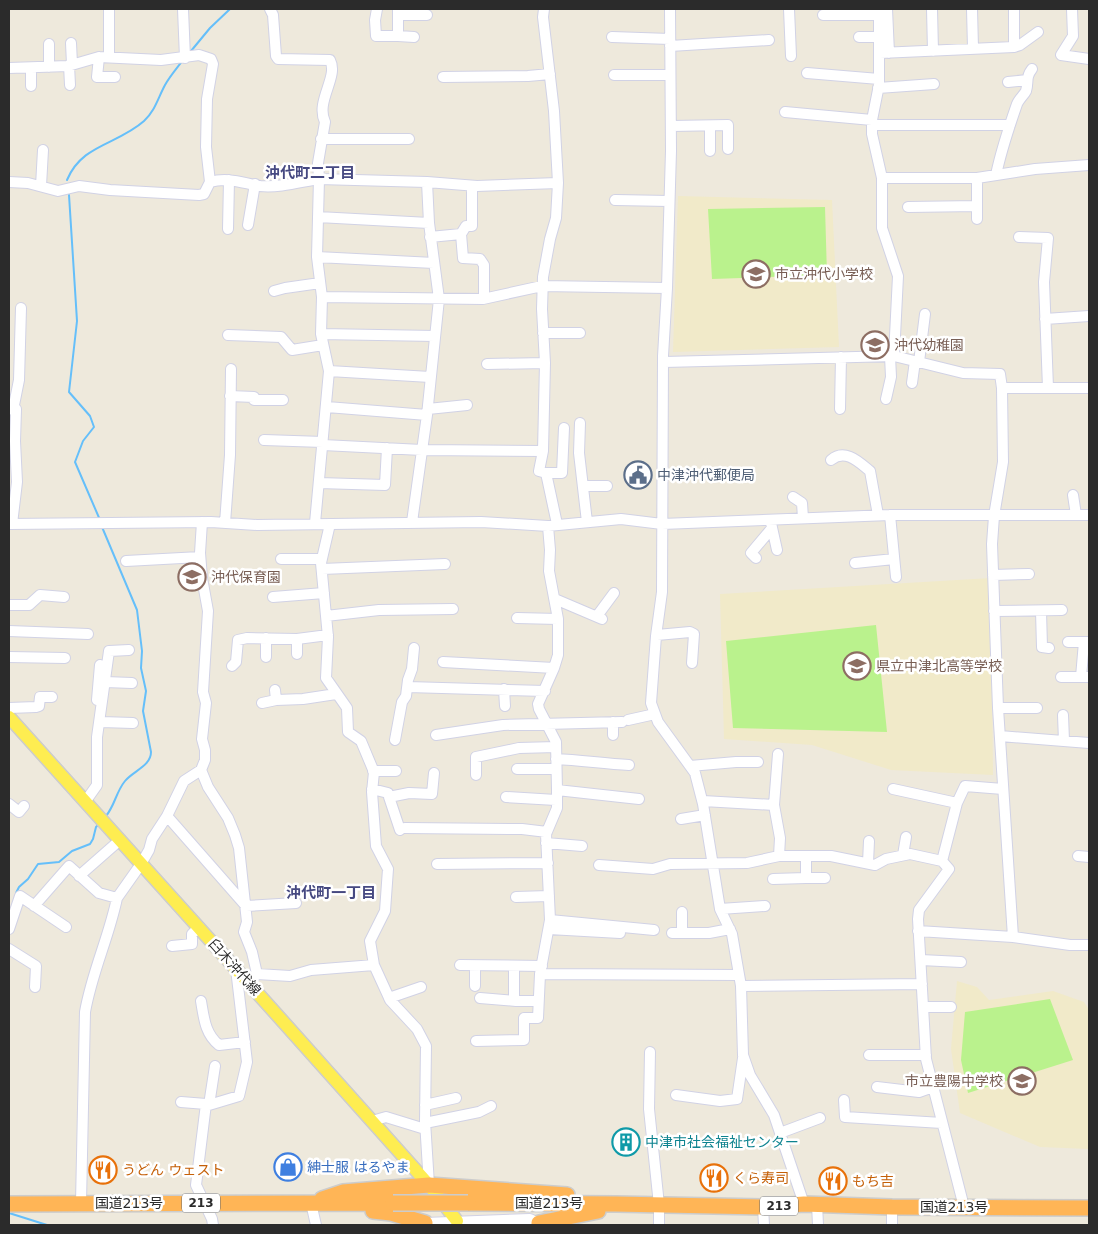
<svg xmlns="http://www.w3.org/2000/svg" width="1098" height="1234" font-family="'DejaVu Sans','Noto Sans JP',sans-serif">
	<rect width="100%" height="100%" fill="#eee9dc"/>
	<!-- education -->
	<path fill="#f1eac9" d="M678 196 832 200 839 347 673 352Z
		M991 578 993 775 891 770 812 745 724 739 720 594Z
		M957 981 977 987 989 1000 1053 991 1084 1002 1089 1010V1149L1040 1147 960 1113 951 1049Z"/>
	<!-- pitch -->
	<path fill="#baf28d" d="M825 207 827 275 712 279 708 209Z
		M876 625 887 732 733 728 726 641Z
		M1050 999 1073 1060 968 1093 961 1060 965 1012Z"/>
	<g fill="none" stroke-linecap="round" stroke-linejoin="round">
		<!-- stream -->
		<path stroke="#65bffa" stroke-width="2" d="M191 51 210 28 230 9
			M67 180C82 144 117 145 144 121 155 111 158 98 165 85 170 76 177 68 183 60
			M69 195 77 321 69 392 90 416 94 427 83 441 75 462 100 520
			M102 527 137 610 142 651 141 668 146 691 143 711 151 752C151 766 133 771 125 781 116 792 115 805 106 816
			M16 893 19 887 28 879 38 864 59 862 72 851 90 844 93 839 96 827 100 823
			M9 1213 47 1225"/>
		<!-- minor casing -->
		<g stroke="#d1d2e5" stroke-width="12">
			<path id="minor" d="M109 9V57
				M183 9 185 58
				M270 9 273 15 276 56 278 59 330 60C339 77 315 101 325 122L318 163 319 179 427 182 477 186 558 183
				M377 9 375 20 376 36H398V9
				M544 9 543 17 554 111 558 183 556 218 550 239 543 277 542 309 545 363 543 451 539 471 546 473 557 524
				M670 9 671 151 667 288 663 356 662 592 656 636 651 703 658 722 695 773 703 804 720 909 732 934 741 986 743 1055 750 1075 774 1115 804 1204
				M789 9 791 56
				M879 9V85L872 120V134L882 178V228L898 276 894 356
				M887 9 889 53
				M932 9 933 51
				M972 9 973 48
				M1072 9 1073 36 1061 55 1089 59
				M398 15H427
				M823 15H879
				M398 36 414 37
				M612 37 670 39
				M859 37H880
				M71 43 72 64
				M49 44V67
				M670 46 769 40
				M1014 47 1020 45 1038 32
				M880 53 1014 47V9
				M99 57 97 77H115
				M69 65 70 85
				M9 68 68 66 99 57 161 60 199 55 211 59 213 64 207 99 206 147 210 182C228 177 242 183 260 186 279 188 300 182 319 179L317 257 322 297 321 334 329 371 315 523
				M807 73 879 79
				M614 75H670
				M443 77 528 76 550 74
				M1008 82 1027 80
				M31 86V68
				M878 88 934 84
				M785 112 872 120
				M872 125H1010
				M671 126 728 125V149
				M710 126V151
				M321 139H409
				M996 175C1001 151 1009 127 1017 104 1019 99 1024 95 1026 91 1029 81 1025 78 1032 69
				M882 178H977L1035 169 1089 165
				M9 182 28 183 58 191 79 186 110 190 199 195 204 194 210 182
				M41 186 43 150
				M472 186V226H466L461 234 463 258 480 259 484 265V298
				M615 200 669 201
				M908 207 977 206
				M318 217 429 223
				M977 219V178
				M248 225 255 184
				M228 229 229 180
				M430 237 461 234
				M1019 237 1048 238 1044 282 1048 388
				M317 257 434 263
				M274 291 285 288 320 283
				M322 297 483 299 542 286 667 288
				M1045 319 1089 316
				M543 333H580
				M321 334 435 336
				M228 335 281 337 292 350 323 345
				M664 362 894 356 963 373 1000 374 1002 388
				M919 362 925 314
				M487 364 545 363
				M329 371 430 377
				M912 383 915 361
				M230 396 254 397V400H283
				M886 399 891 377 890 356
				M327 407 427 415
				M9 409 13 410 19 380 21 308
				M428 409 467 405
				M840 409 841 357
				M580 423 579 453 587 522
				M264 440 323 442
				M323 445 422 450 543 451
				M831 460C845 448 859 462 870 471L878 515
				M546 473H562L564 428
				M319 483 385 485 387 448
				M583 486H607
				M1073 495 1076 515
				M793 497 802 503 803 518
				M890 515 896 577
				M412 522 427 415 439 299 429 223 427 182
				M225 523 230 455 231 369
				M771 523 777 550
				M9 524 211 522 257 525 481 522 548 526 621 519 662 524 890 515H1089
				M12 524 17 482 15 441 16 409 13 410
				M330 524 321 563 328 637 326 678 347 708 348 732 361 741 374 772 372 792 376 846 388 869 385 911 370 941 374 965 390 1000 417 1029 426 1046 425 1121 429 1185
				M548 526 550 550 549 571 558 619V655L554 668 538 704 539 709 556 742 557 790V808L546 834 550 920 540 974 739 975
				M756 558 751 553 772 528
				M281 559H322
				M126 561 200 557
				M855 563 894 559
				M322 569 445 564
				M993 575 1029 574
				M273 597 324 593
				M555 599 602 619
				M9 605H29L40 595 64 597
				M994 611 1062 610
				M1041 611 1042 647 1049 648
				M326 616 379 610 453 609
				M597 616 614 593
				M517 618 558 619
				M9 631 88 634
				M657 635 690 632 694 634 692 663
				M1068 642H1089
				M297 654V639L328 635
				M9 657 65 658
				M266 657V638
				M443 662 554 668
				M232 666 236 662 238 640 247 638 297 639
				M1061 677H1089
				M1081 677 1084 642
				M105 682 132 683
				M408 687 545 691
				M504 689 505 706
				M275 690 276 700
				M97 700 100 665
				M262 703 276 700 303 699 336 694
				M9 708 36 707 39 706 40 697H52
				M998 708H1037
				M1063 715 1064 741
				M628 720 655 714
				M101 722 133 723
				M613 722V735
				M436 735 503 725 622 722
				M1000 736 1089 743
				M395 740 402 702 406 696 408 680 412 669 414 648
				M778 754 774 805 780 838 779 856
				M556 759C581 760 605 764 629 765
				M690 766 736 762H758
				M517 769H556
				M201 770 208 787 228 818 235 835 239 848 247 922 244 932 252 952 257 974 249 983
				M373 771H396
				M476 775V757L519 748 556 747
				M372 789 388 793 389 797 409 793 432 794 434 773
				M893 789 957 803
				M557 790 639 799
				M389 797 400 830
				M506 797 556 800
				M703 801 774 805
				M85 802 97 785V737L109 651 129 650
				M9 804 19 812 24 806
				M167 816 246 906 296 903
				M681 819 705 815
				M405 828 522 829 547 832
				M546 843 582 846
				M903 855 906 837
				M1078 856 1089 857
				M942 861 957 803 965 786 1003 789
				M868 863 869 841
				M437 864 548 863
				M599 865 653 869 670 864 747 863 779 856H831L875 865 886 859 910 854 942 861 949 869 919 910 918 919 926 1059 964 1207
				M79 876 120 840
				M806 878H825
				M773 879 806 878V856
				M516 897 549 896
				M34 906 69 866 99 893 117 898 141 864 149 850 152 839 167 816 184 781 201 770 205 760V750L202 739 206 703 203 692 208 611 202 578 200 553 202 522
				M720 909 765 906
				M550 920 654 930
				M9 929 20 896 66 927
				M549 929 620 933
				M918 931 1013 937 1070 945H1089
				M672 933H709L730 929
				M682 933V912
				M1013 937 998 708 992 544 994 516 1003 462 1002 388H1089
				M172 946 192 944V934L199 927
				M9 949 36 966 35 987
				M921 960 961 962
				M460 965 542 966
				M475 966V986
				M257 974 290 976 311 970 374 965
				M741 986 922 984
				M389 998 421 987
				M480 998 516 1001H538
				M201 1001C204 1018 205 1034 219 1045L245 1042
				M514 1001V966
				M923 1007H951
				M476 1041 524 1040V1018H538L540 974
				M650 1052 649 1109 659 1205V1225
				M869 1055H926
				M877 1087 919 1092 933 1087
				M676 1095 720 1101 737 1099 743 1058
				M844 1100 845 1117 942 1123
				M181 1102 206 1104
				M209 1105 215 1066
				M425 1105 456 1098
				M372 1121 386 1117 425 1129
				M425 1123 479 1112 491 1106
				M780 1133 820 1118
				M81 1203 85 1012C92 972 109 937 117 898
				M311 1203 316 1225
				M817 1204 818 1225
				M763 1207 764 1225
				M892 1207V1225
				M213 1225 212 1219 196 1185 206 1104 209 1105 239 1096 247 1062 236 969
				M425 1225V1223L530 1219 539 1223V1225"/>
		</g>
		<!-- major casing -->
		<g stroke="#ccc" stroke-width="15">
			<path id="major" d="M9 717 236 969 429 1185 457 1221"/>
		</g>
		<!-- highway casing -->
		<g stroke="#ccc" stroke-width="18">
			<path id="highway" d="M322 1199 343 1192 429 1185 567 1195
				M468 1203 616 1204 763 1207 804 1204 892 1207 1089 1208
				M9 1204 393 1203
				M373 1211 391 1213 425 1223
				M539 1223 598 1211"/>
		</g>
		<!-- minor -->
		<use href="#minor" stroke="#fff" stroke-width="10"/>
		<!-- major -->
		<use href="#major" stroke="#feed51" stroke-width="12"/>
		<!-- highway -->
		<use href="#highway" stroke="#ffb556" stroke-width="15"/>
		<!-- highway-bridge casing -->
		<g stroke="#ccc" stroke-width="18" stroke-linecap="butt">
			<path id="highway-bridge" d="M393 1203H468"/>
		</g>
		<!-- highway-bridge -->
		<use href="#highway-bridge" stroke="#ffb556" stroke-width="15"/>
	</g>
	<!-- icons -->
	<defs>
		<g id="school-ring" transform="scale(1.4375)"><circle r="9.5" fill="#fff" stroke="#8d6e63" stroke-width="1.5"/><path d="M0-5L7-2L0 1L-7-2ZM-4 1L0 2.5L4 1V4Q0 6-4 4Z" fill="#8d6e63"/></g>
		<g id="civic-ring" transform="scale(1.4375)"><circle r="9.5" fill="#fff" stroke="#5c6f8a" stroke-width="1.5"/><path d="M-.6-6.5H3V-4.5H.6V-3L4-1V1h2V6H-6V1h2V-1L-.6-3ZM-1.2 2.5V6h2.4V2.5Z" fill="#5c6f8a"/></g>
		<g id="building-ring" transform="scale(1.4375)"><circle r="9.5" fill="#fff" stroke="#0f9aa8" stroke-width="1.5"/><path d="M-4-6H4V6H1V3H-1V6H-4ZM-2.5-4.3h1.7v1.8h-1.7ZM.8-4.3h1.7v1.8H.8ZM-2.5-1h1.7V.8h-1.7ZM.8-1h1.7V.8H.8Z" fill="#0f9aa8"/></g>
		<g id="shop-ring" transform="scale(1.4375)"><circle r="9.5" fill="#fff" stroke="#3f7fe0" stroke-width="1.5"/><path d="M-5-2.5h2.3a2.7 3.5 0 0 1 5.4 0H5L5.5 6h-11ZM-1.5-2.5h3a1.5 2.3 0 0 0-3 0Z" fill="#3f7fe0"/></g>
		<g id="restaurant-ring" transform="scale(1.4375)"><circle r="9.5" fill="#fff" stroke="#e8710a" stroke-width="1.5"/><path d="M-5-6h1v4h1v-4h1v4h1v-4h1v5L-1.5 .5V6h-2V.5L-5-1ZM5-6V6H3V1.5H1.5Q1.5-4 5-6Z" fill="#e8710a"/></g>
	</defs>
	<g fill-rule="evenodd">
		<use href="#school-ring" x="756" y="274"/>
		<use href="#school-ring" x="875" y="345"/>
		<use href="#civic-ring" x="638" y="475"/>
		<use href="#school-ring" x="192" y="577"/>
		<use href="#school-ring" x="857" y="666"/>
		<use href="#school-ring" x="1022" y="1081"/>
		<use href="#building-ring" x="626" y="1142"/>
		<use href="#shop-ring" x="288" y="1167"/>
		<use href="#restaurant-ring" x="103" y="1170"/>
		<use href="#restaurant-ring" x="714" y="1178"/>
		<use href="#restaurant-ring" x="833" y="1181"/>
	</g>
	<g text-anchor="middle" dominant-baseline="central" stroke-width="5" stroke-linejoin="round" paint-order="stroke">
		<!-- shield labels -->
		<g fill="#fff" stroke="#6b6b6b" stroke-width="1">
			<rect x="182" y="1193.5" width="38" height="19" rx="4"/>
			<rect x="760" y="1196.5" width="38" height="19" rx="4"/>
		</g>
		<g font-size="12" font-weight="bold" fill="#2b2b2b">
			<text x="201" y="1203">213</text>
			<text x="779" y="1206">213</text>
		</g>
		<!-- education labels -->
		<g font-size="14" fill="#785e54" stroke="#fff" text-anchor="start">
			<text x="775" y="274">市立沖代小学校</text>
			<text x="894" y="345">沖代幼稚園</text>
			<text x="211" y="577">沖代保育園</text>
			<text x="876" y="666">県立中津北高等学校</text>
			<text x="1003" y="1081" text-anchor="end">市立豊陽中学校</text>
		</g>
		<!-- service labels -->
		<g font-size="14" fill="#4e5e75" stroke="#fff" text-anchor="start">
			<text x="657" y="475">中津沖代郵便局</text>
		</g>
		<!-- street labels -->
		<g font-size="14" fill="#2b2b2b" stroke="#fff">
			<text transform="translate(235 967) rotate(48)">臼木沖代線</text>
			<text x="129" y="1203">国道213号</text>
			<text x="549" y="1203">国道213号</text>
			<text x="954" y="1207">国道213号</text>
		</g>
		<!-- culture labels -->
		<g font-size="14" fill="#0d838f" stroke="#fff" text-anchor="start">
			<text x="645" y="1142">中津市社会福祉センター</text>
		</g>
		<!-- shop labels -->
		<g font-size="14" fill="#366cbe" stroke="#fff" text-anchor="start">
			<text x="307" y="1167">紳士服 はるやま</text>
		</g>
		<!-- food labels -->
		<g font-size="14" fill="#c56008" stroke="#fff" text-anchor="start">
			<text x="122" y="1170">うどん ウェスト</text>
			<text x="733" y="1178">くら寿司</text>
			<text x="852" y="1181">もち吉</text>
		</g>
		<!-- neighbourhood labels -->
		<g font-size="15" font-weight="bold" fill="#464981" stroke="#fff">
			<text x="310" y="173">沖代町二丁目</text>
			<text x="331" y="893">沖代町一丁目</text>
		</g>
	</g>
	<!-- border -->
	<rect width="1098" height="1234" fill="none" stroke="#2b2b2b" stroke-width="20"/>
</svg>
